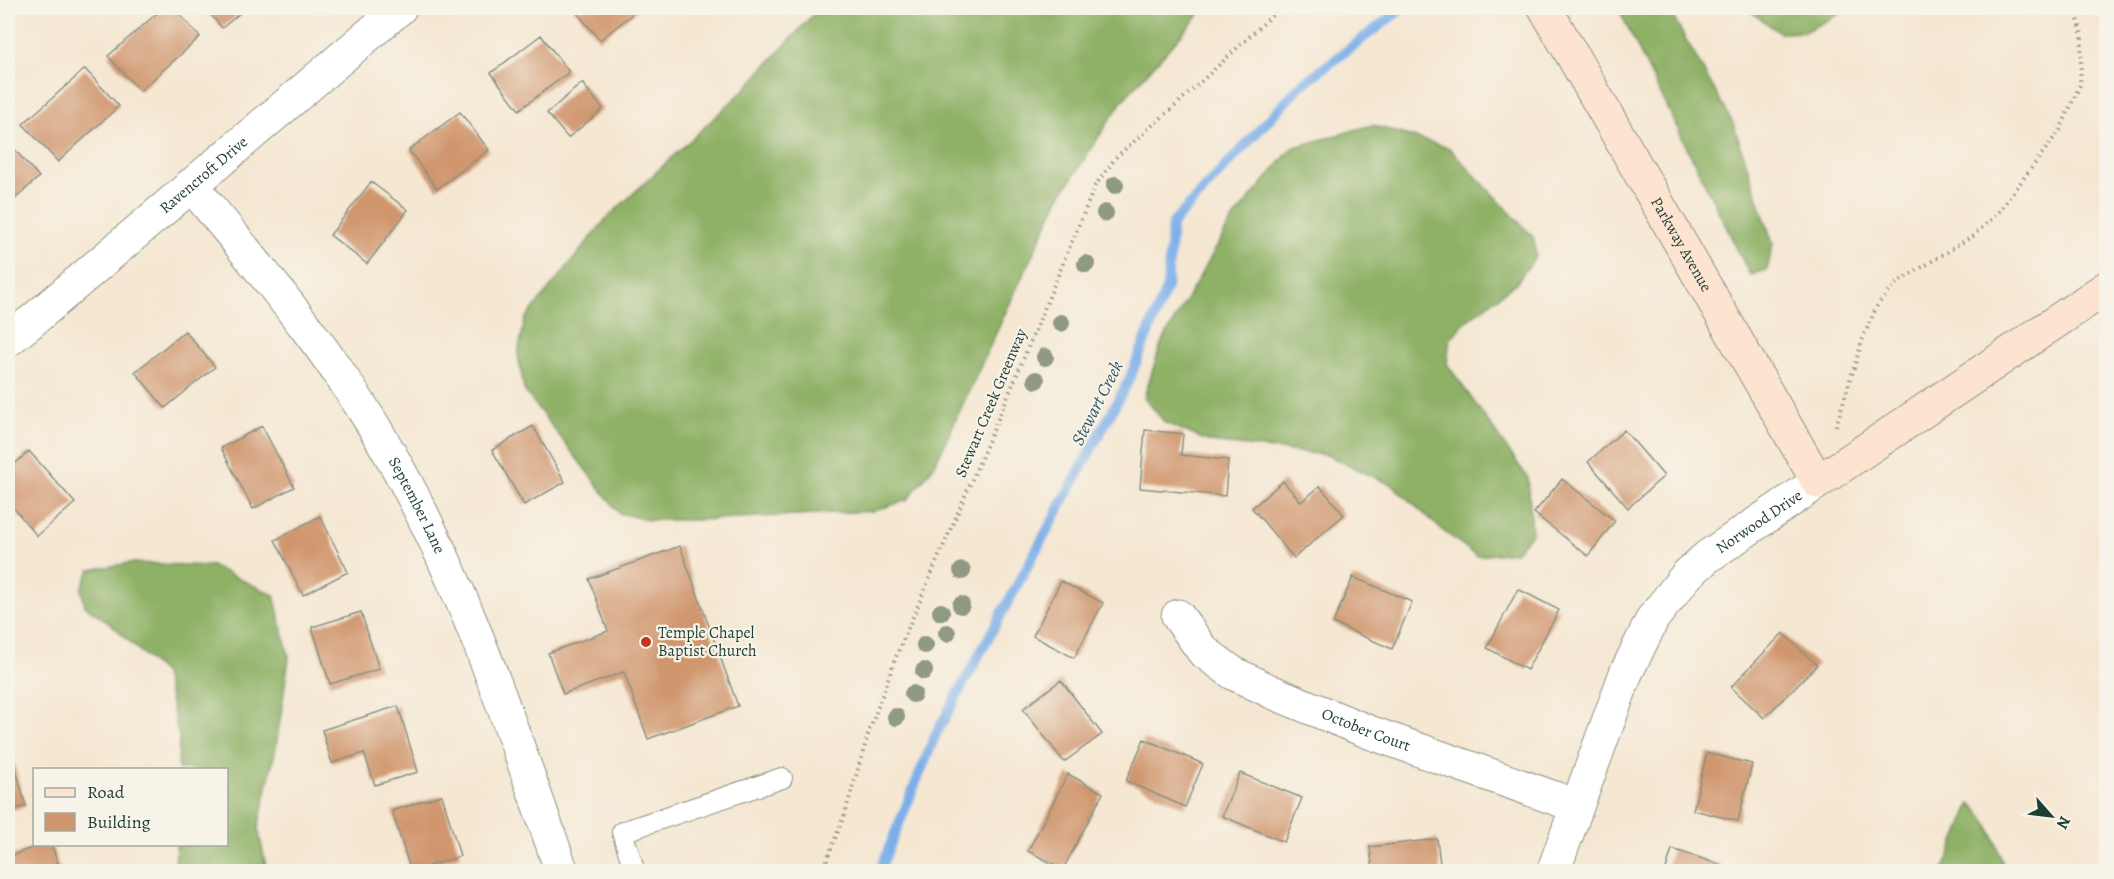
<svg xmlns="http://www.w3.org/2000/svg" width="2114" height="879" font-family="Alegreya,serif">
	<rect width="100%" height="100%" fill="#f7f3e8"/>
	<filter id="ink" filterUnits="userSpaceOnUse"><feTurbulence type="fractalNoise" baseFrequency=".0167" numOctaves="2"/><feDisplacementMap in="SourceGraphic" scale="12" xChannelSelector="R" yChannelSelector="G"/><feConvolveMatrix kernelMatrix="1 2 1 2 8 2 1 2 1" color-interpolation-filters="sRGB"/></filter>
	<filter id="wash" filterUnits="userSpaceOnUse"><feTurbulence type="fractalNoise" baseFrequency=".008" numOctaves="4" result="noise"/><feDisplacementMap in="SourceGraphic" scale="24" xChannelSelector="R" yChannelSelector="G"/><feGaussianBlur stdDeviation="1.35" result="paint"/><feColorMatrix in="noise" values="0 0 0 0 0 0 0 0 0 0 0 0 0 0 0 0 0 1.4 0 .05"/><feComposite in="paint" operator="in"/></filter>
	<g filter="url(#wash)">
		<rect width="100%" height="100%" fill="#f5e7d2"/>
		<!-- forest -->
		<path fill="#8fb166" stroke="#57774d" stroke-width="1.5" d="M819 8H1202L1198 16 1122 101 1059 198 934 466 907 500 873 511 700 520H648L619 513 524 390 518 354 525 319 606 219 744 90Z
			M1618 8H1668L1733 123 1773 244 1767 270 1750 275Z
			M1746 8H1851L1804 32 1780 33Z
			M1372 125 1449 148 1534 238 1536 256 1517 282 1464 323 1450 339 1447 364 1528 478 1532 533 1515 552 1477 556 1442 530 1392 485 1327 455 1210 442 1165 423 1144 397 1161 344 1232 220 1292 148Z
			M130 563 212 566 274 595 289 657 276 747 258 828 267 871H175L176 845 226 844V770L178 769 179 736 164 674 111 624 85 606 81 589 90 570Z
			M1971 803C1991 821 1997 846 2005 871H1943Z"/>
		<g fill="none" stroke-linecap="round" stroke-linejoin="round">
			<!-- stream -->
			<path stroke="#7cafe9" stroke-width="10" d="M879 872 936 734 1129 380 1167 287 1172 224 1300 86 1403 8"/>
		</g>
		<g id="blocks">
			<!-- building -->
			<path fill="#d0966e" d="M163 8H174L200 37 140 91 108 56Z
				M205 8H246L222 28Z
				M573 8H640L600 40Z
				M541 35 569 72 519 110 491 73Z
				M85 69 119 106 58 162 23 124Z
				M582 83 603 109 568 138 547 113Z
				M460 112 489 150 437 189 409 150Z
				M8 142 39 177 8 205Z
				M371 182 408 210 367 264 330 235Z
				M185 331 215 367 165 408 135 372Z
				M262 426 294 487 253 509 221 448Z
				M533 426 565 482 524 505 492 450Z
				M1145 430 1183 434 1181 455 1228 460 1225 496 1140 488Z
				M1624 430 1664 476 1628 508 1588 462Z
				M29 451 75 503 37 536 8 501V470Z
				M1562 479 1615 521 1588 556 1534 513Z
				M1283 481 1301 502 1320 486 1344 515 1294 558 1252 508Z
				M320 516 348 572 303 595 275 540Z
				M680 546 738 706 648 739 624 672 563 694 548 653 608 631 589 579Z
				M1353 577 1412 602 1392 649 1333 623Z
				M1061 581 1103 603 1074 658 1033 636Z
				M1518 589 1559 610 1527 670 1487 648Z
				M361 612 379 669 330 684 312 627Z
				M1783 633 1817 665 1764 718 1731 687Z
				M1061 680 1102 734 1064 762 1023 709Z
				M398 706 418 772 375 785 364 753 332 763 322 730Z
				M1144 739 1203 764 1185 807 1126 781Z
				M1707 753 1752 764 1738 821 1693 810Z
				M12 756 26 806 8 811V757Z
				M1240 773 1302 798 1284 842 1222 816Z
				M1068 774 1103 793 1063 869 1028 851Z
				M442 795 460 856 411 872 392 811Z
				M1437 839 1441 872H1373L1370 847Z
				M42 844H51L61 872H11L8 857Z
				M1672 849 1721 865 1719 872H1665Z"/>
		</g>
	</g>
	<g filter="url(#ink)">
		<use href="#blocks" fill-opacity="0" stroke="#8a9283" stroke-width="1.5"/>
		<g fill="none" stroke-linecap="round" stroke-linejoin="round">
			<!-- lane casing -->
			<g stroke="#8a9283" stroke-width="22">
				<path id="lane" d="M635 872 622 832 782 778"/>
			</g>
			<!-- street casing -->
			<g stroke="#8a9283" stroke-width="35">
				<g id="street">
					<path id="s1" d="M191 185C262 271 335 356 390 454 465 585 512 729 562 872"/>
					<path id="s2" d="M8 340 32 321 400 8"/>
					<path id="s3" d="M1178 616 1203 651 1233 673 1272 692 1369 732 1577 806"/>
					<path id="s4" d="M1553 872 1626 673 1653 618 1687 575 1707 557 1818 482"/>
				</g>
			</g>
			<!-- secondary casing -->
			<g stroke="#8a9283" stroke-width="35">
				<g id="secondary">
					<path id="s5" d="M1545 8 1818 482 2106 288"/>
				</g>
			</g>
			<!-- path -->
			<path stroke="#8a9283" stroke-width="4" stroke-dasharray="1.5 4.5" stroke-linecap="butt" d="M1836 426 1864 335 1878 304 1898 282 1973 236 1997 214 2060 130 2080 85 2082 35 2075 8
				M822 872 844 816 868 735 897 654 1013 384 1095 186 1117 156 1174 107 1280 8"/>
			<!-- lane -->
			<use href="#lane" stroke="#fff" stroke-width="20"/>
			<!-- street -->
			<use href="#street" stroke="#fff" stroke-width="33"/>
			<!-- secondary -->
			<use href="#secondary" stroke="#fde4d1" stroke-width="33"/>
		</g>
		<!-- trees -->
		<g fill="#909982">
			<circle cx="1115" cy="185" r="9"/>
			<circle cx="1105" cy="213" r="9"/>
			<circle cx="1086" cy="264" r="9"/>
			<circle cx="1061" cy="323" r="9"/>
			<circle cx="1045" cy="357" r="9"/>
			<circle cx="1036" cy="380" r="9"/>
			<circle cx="962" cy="571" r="9"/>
			<circle cx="961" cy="605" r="9"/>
			<circle cx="941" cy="612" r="9"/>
			<circle cx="947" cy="633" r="9"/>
			<circle cx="925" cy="645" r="9"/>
			<circle cx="924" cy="671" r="9"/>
			<circle cx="913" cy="694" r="9"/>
			<circle cx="896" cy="717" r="9"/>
		</g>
	</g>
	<!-- markers -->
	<circle fill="#c8321e" stroke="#f7f3e8" stroke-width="2" cx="646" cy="642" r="6"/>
	<g text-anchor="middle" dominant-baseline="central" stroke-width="4.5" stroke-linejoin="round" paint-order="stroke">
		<!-- street labels -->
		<g font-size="16" fill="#1f3d34" stroke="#f7f3e8">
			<text stroke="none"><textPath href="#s2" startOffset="256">Ravencroft Drive</textPath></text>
			<text stroke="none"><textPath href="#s5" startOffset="273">Parkway Avenue</textPath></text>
			<text transform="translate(991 403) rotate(-67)">Stewart Creek Greenway</text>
			<text stroke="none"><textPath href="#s1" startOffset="393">September Lane</textPath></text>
			<text stroke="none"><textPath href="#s4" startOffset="418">Norwood Drive</textPath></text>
			<text stroke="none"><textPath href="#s3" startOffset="225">October Court</textPath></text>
		</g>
		<!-- poi labels -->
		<g font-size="16" fill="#1f3d34" stroke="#f7f3e8" text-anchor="start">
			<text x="658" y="633">Temple Chapel<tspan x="658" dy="18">Baptist Church</tspan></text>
		</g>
		<!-- water labels -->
		<g font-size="18" font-style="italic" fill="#365a61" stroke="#f7f3e8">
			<text transform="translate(1097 403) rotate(-63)">Stewart Creek</text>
		</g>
	</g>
	<!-- margin -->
	<rect width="2114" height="879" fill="none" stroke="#f7f3e8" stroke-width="30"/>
	<!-- legend -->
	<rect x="33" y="768" width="195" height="78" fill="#f7f3e8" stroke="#a1aaa0" stroke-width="1.5"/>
	<rect x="45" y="788" width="30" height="9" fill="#fde4d1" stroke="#a1aaa0" stroke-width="1.5"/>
	<text x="87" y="798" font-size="18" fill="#1f3d34">Road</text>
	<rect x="45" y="813" width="30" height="18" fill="#d0966e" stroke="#a1aaa0" stroke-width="1.5"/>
	<text x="87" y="828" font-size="18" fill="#1f3d34">Building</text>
	<!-- north arrow -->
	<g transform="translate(2051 816) rotate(118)" stroke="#f7f3e8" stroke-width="4.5" paint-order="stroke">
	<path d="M0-4.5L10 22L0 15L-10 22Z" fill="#1f3d34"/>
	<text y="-9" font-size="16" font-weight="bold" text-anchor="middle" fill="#1f3d34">N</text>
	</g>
</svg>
